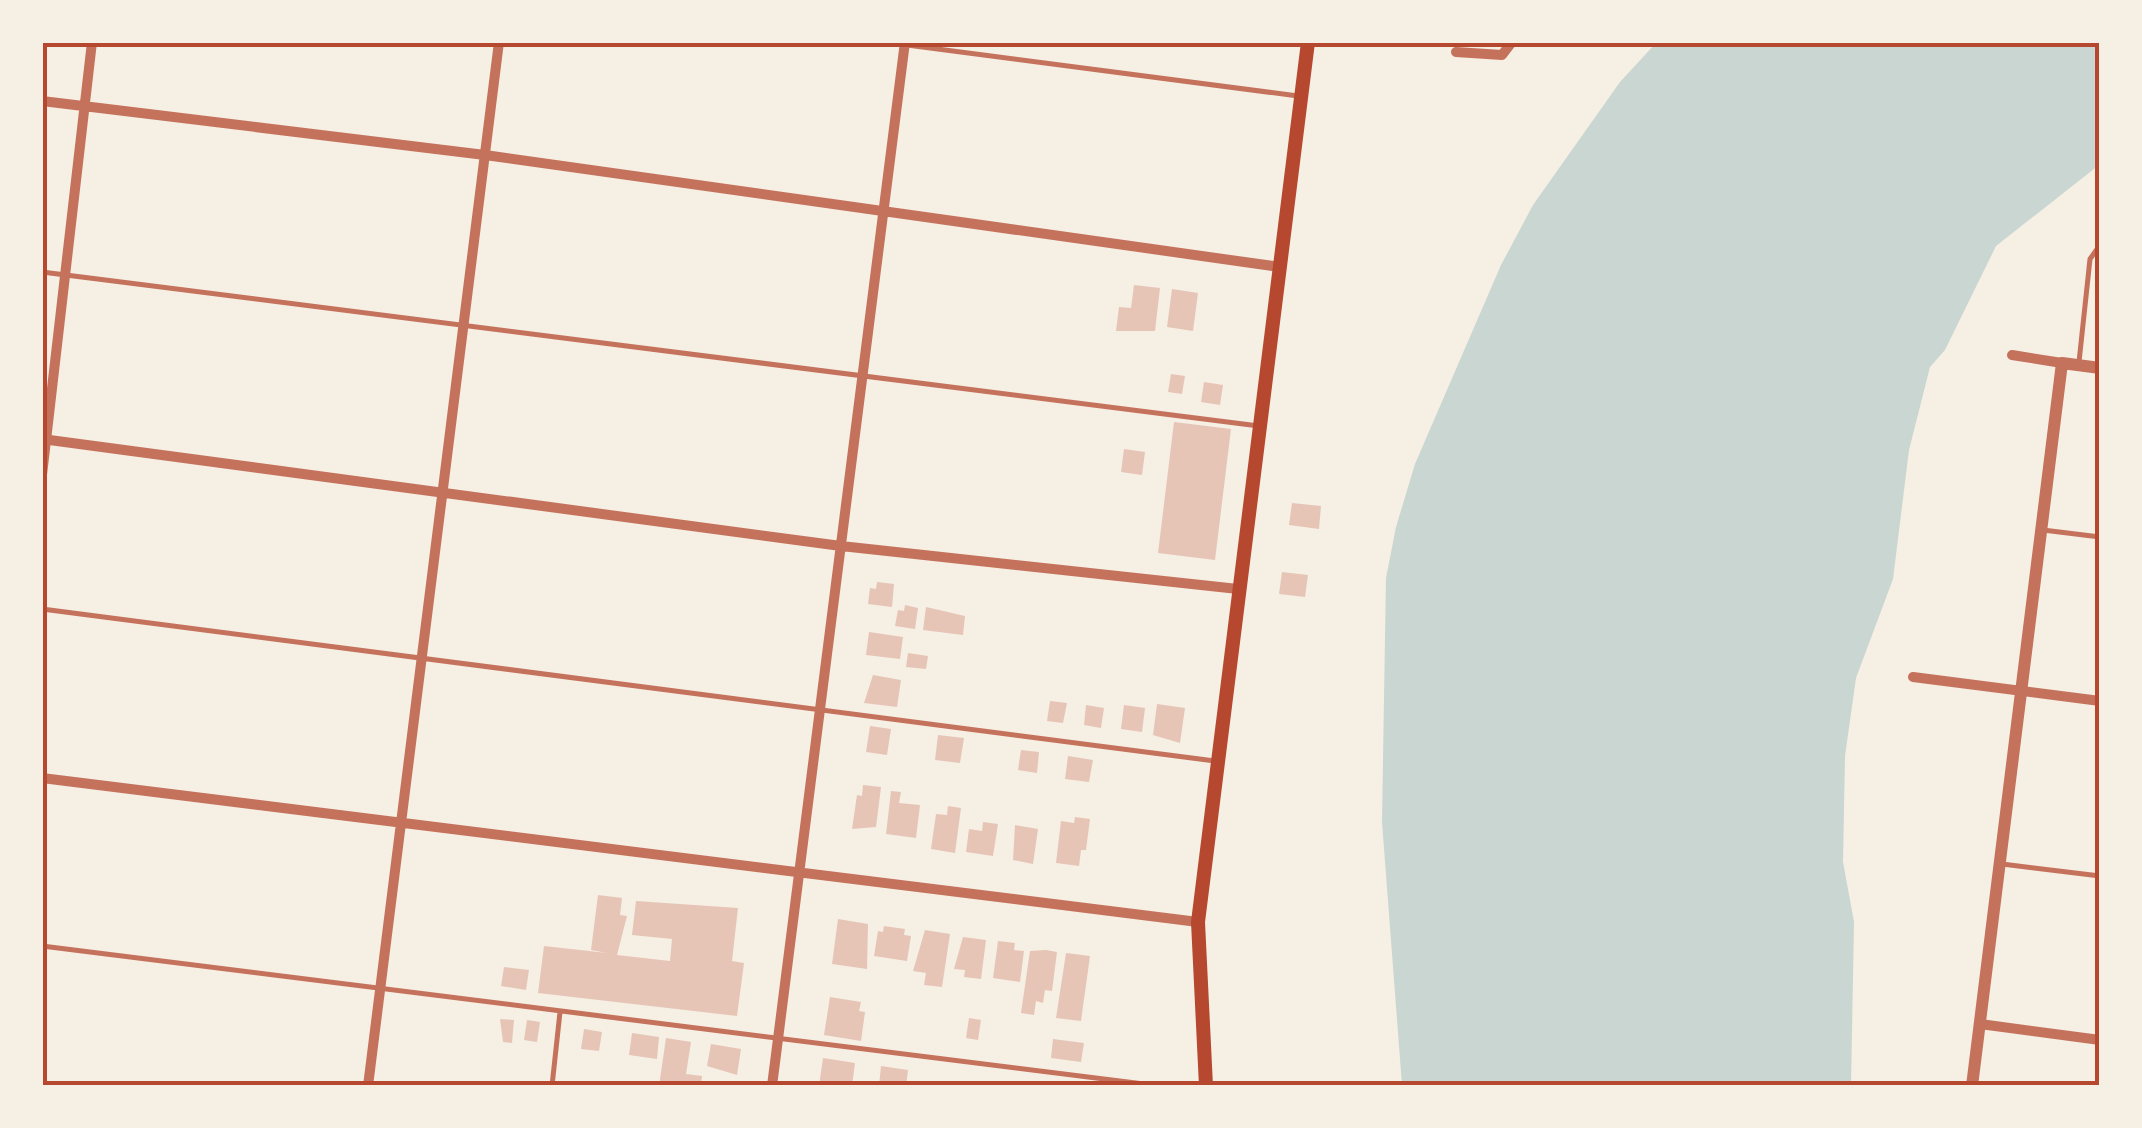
<svg xmlns="http://www.w3.org/2000/svg" width="2142" height="1128" font-family="'Nunito Sans',sans-serif">
	<rect width="100%" height="100%" fill="#f6efe4"/>
	<!-- water -->
	<path fill="#c9d6d2" d="M1656 43H2099V165L1996 246 1945 350 1930 367 1909 450 1893 579 1856 678 1845 756 1843 862 1854 922 1851 1085H1402L1382 822 1386 578 1396 527 1415 464 1501 265 1533 205 1620 82Z"/>
	<!-- building -->
	<path fill="#e6c5b7" d="M1134 285 1160 288 1155 331H1116L1119 307 1131 308Z
		M1172 289 1198 293 1193 331 1167 327Z
		M1171 374 1185 376 1182 394 1168 392Z
		M1204 382 1223 385 1220 405 1201 402Z
		M1174 422 1231 429 1215 560 1158 553Z
		M1124 449 1145 452 1142 475 1121 472Z
		M1292 503 1321 506 1319 529 1289 525Z
		M1282 572 1308 575 1305 597 1279 594Z
		M877 582 894 584 892 607 868 604 870 588 876 589Z
		M905 605 918 608 915 629 895 626 898 610 904 611Z
		M926 607 965 616 963 635 923 630Z
		M869 632 903 637 900 659 866 655Z
		M908 653 928 656 926 669 906 667Z
		M873 675 901 680 897 707 864 703Z
		M1050 701 1067 703 1063 723 1047 721Z
		M1157 704 1185 708 1180 743 1153 735Z
		M1086 705 1104 708 1101 728 1084 725Z
		M1124 705 1145 708 1142 732 1121 729Z
		M870 726 891 729 887 755 866 752Z
		M938 735 964 738 960 763 935 760Z
		M1021 750 1039 752 1037 773 1018 770Z
		M1068 756 1093 760 1089 782 1065 779Z
		M863 785 881 787 876 827 852 829 857 795 862 796Z
		M891 791 901 792 899 803 920 805 916 838 886 834Z
		M948 806 961 808 955 853 931 849 936 814 947 815Z
		M1075 817 1090 819 1086 850H1081L1079 866 1056 863 1061 821 1074 823Z
		M983 822 998 824 993 856 966 852 969 829 982 831Z
		M1015 825 1038 829 1033 864 1013 860Z
		M598 895 622 898 620 915 627 916 617 955 670 961 672 939 632 935 636 901 738 908 732 961 744 963 737 1016 538 993 544 946 607 953 591 950Z
		M838 919 868 924 867 969 832 964Z
		M884 926 905 929 904 935 911 936 907 961 874 956 878 931 883 932Z
		M925 930 950 934 942 987 924 985 926 973 913 971Z
		M963 937 986 940 981 979 964 977 965 970 954 969Z
		M998 941 1015 943 1014 950 1024 951 1020 982 993 978Z
		M1046 950 1057 952 1052 991 1045 990 1043 1003 1036 1001 1034 1015 1021 1013 1030 951Z
		M1066 953 1090 956 1081 1021 1056 1018Z
		M504 967 529 970 526 990 501 986Z
		M830 997 861 1002 859 1011 865 1012 861 1041 824 1035Z
		M969 1018 981 1020 978 1040 966 1038Z
		M500 1019 514 1020 512 1043 503 1042Z
		M527 1020 540 1022 537 1042 524 1040Z
		M584 1029 602 1032 599 1051 581 1049Z
		M632 1033 659 1037 657 1059 629 1055Z
		M666 1038 691 1042 686 1074 702 1076 701 1086H659Z
		M1053 1039 1084 1043 1081 1062 1051 1058Z
		M711 1044 741 1049 737 1075 707 1066Z
		M823 1058 855 1063 852 1086H819Z
		M881 1066 908 1070 906 1086H879Z"/>
	<g fill="none" stroke-linecap="round" stroke-linejoin="round">
		<!-- service -->
		<path stroke="#c5725c" stroke-width="5" d="M884 42 1298 96
			M42 272 1259 426
			M2079 362 2090 259 2100 245
			M2043 530 2100 537
			M42 609 1215 761
			M2002 864 2100 876
			M42 946 1160 1086
			M552 1086 560 1012"/>
		<!-- minor -->
		<path stroke="#c5725c" stroke-width="10" d="M1456 52 1502 55 1512 42
			M42 101 485 155 1280 267
			M2012 355 2062 363
			M42 439 841 546 1238 589
			M42 475 92 42
			M1913 677 2100 701
			M42 778 1198 922
			M1980 1024 2100 1040
			M368 1086 499 42
			M772 1086 905 42"/>
		<!-- tertiary -->
		<path stroke="#c5725c" stroke-width="12" d="M1972 1086 2062 363 2100 368"/>
		<!-- secondary -->
		<path stroke="#b5482f" stroke-width="14" d="M1206 1086 1198 922 1308 42"/>
	</g>
	<!-- border -->
	<rect width="2142" height="1128" fill="none" stroke="#f6efe4" stroke-width="90"/>
	<rect x="45" y="45" width="2052" height="1038" fill="none" stroke="#b5482f" stroke-width="4"/>
</svg>
